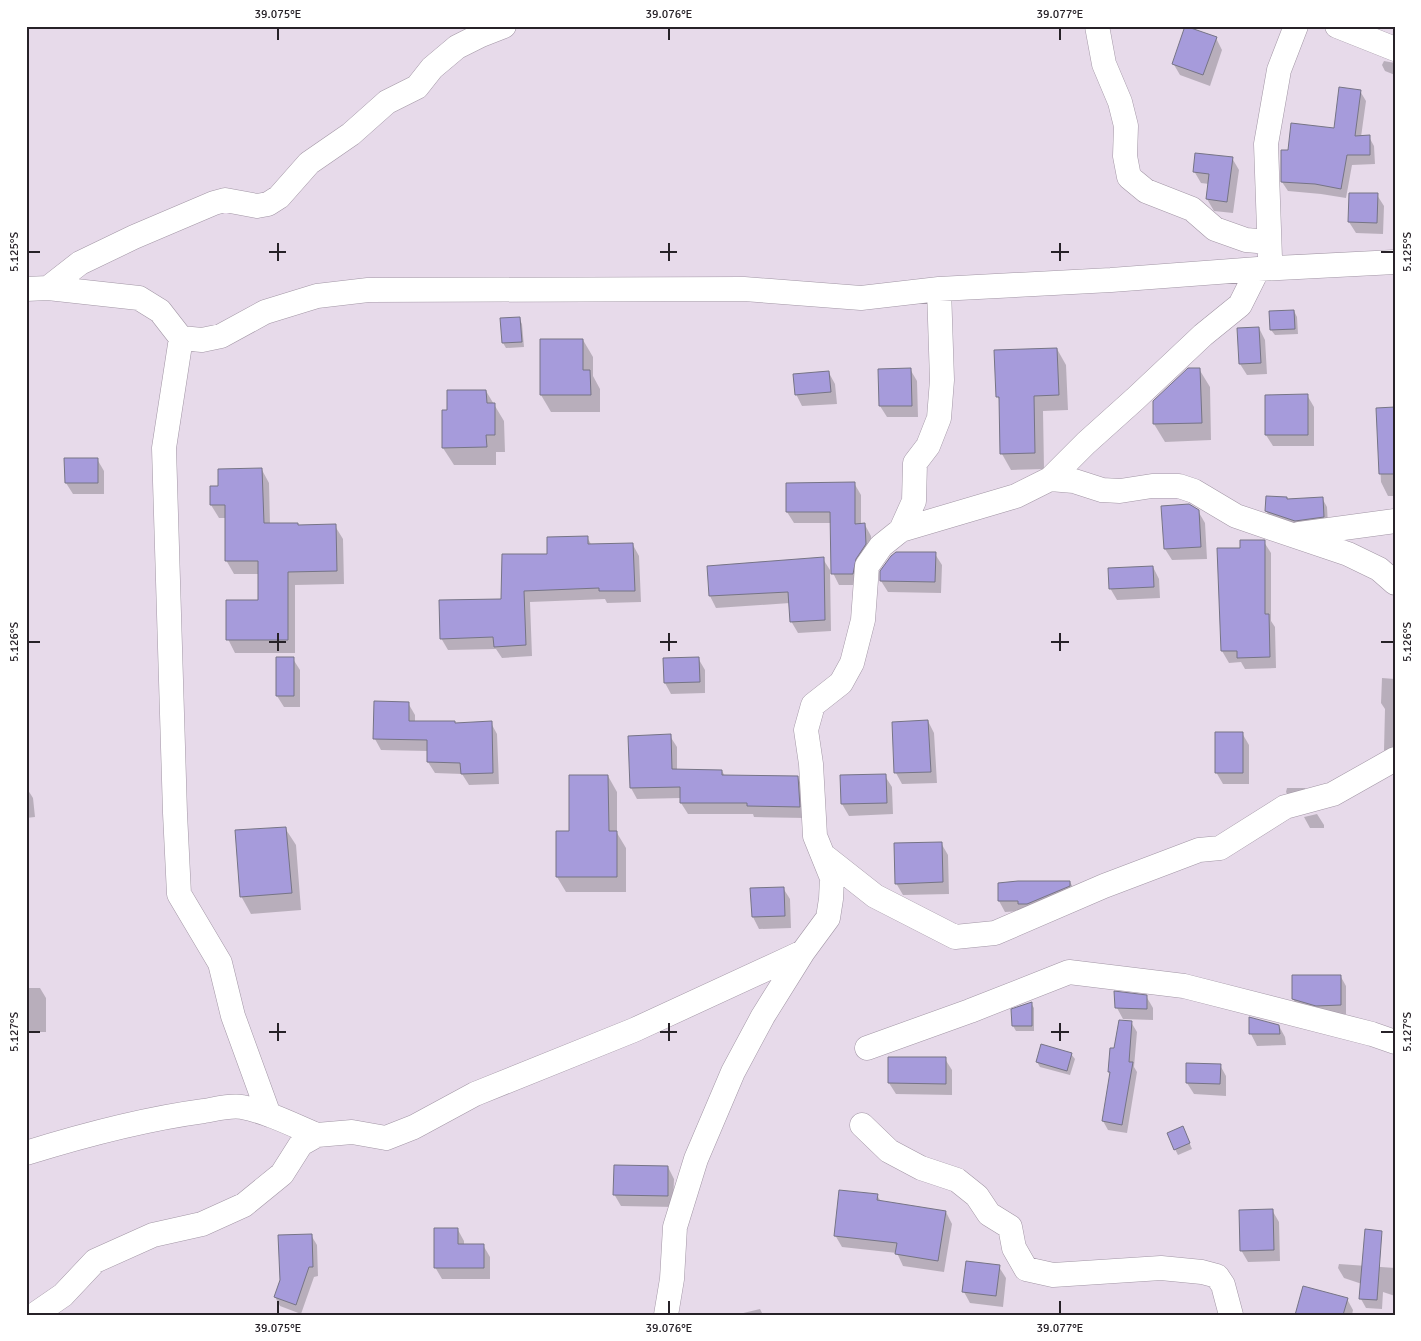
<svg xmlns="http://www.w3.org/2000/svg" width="1421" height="1341" font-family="Signika,sans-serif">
	<rect width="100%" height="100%" fill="#e7daea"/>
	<!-- shadow -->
	<path fill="#0003" d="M1216 38 1222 50 1210 86 1180 75 1173 63Z
		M1384 61 1395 63V75L1385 71 1382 65Z
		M1360 91 1366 101 1361 137H1369L1374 146 1375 164 1352 165 1346 198 1321 194 1288 191 1282 182 1335 130Z
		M1232 158 1239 170 1233 213 1214 211 1207 199 1209 184 1201 183 1194 171Z
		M1377 195 1384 206 1383 234 1356 233 1349 222Z
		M1294 311 1297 317 1298 334 1275 335 1271 330Z
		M519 318 522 324 524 347 506 348 503 343Z
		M1259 328 1265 340 1267 374 1247 375 1240 364 1238 330Z
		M583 340 593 357V376L600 389V412H551L541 395Z
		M1057 349 1066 365 1068 410 1043 411 1044 469 1011 470 1002 454 1000 402 998 397 995 351Z
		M910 369 917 381 918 417H887L880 406Z
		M1199 369 1210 387 1211 440 1165 442 1154 424V402Z
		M829 373 835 384 837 404 802 406 796 394Z
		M486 391 504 421 505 452H496V465H454L443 448 449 412Z
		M1307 395 1314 407V446H1273L1266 435Z
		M1395 408V496H1388L1381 482 1377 409Z
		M97 459 104 471V494H73L66 483Z
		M262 470 269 483 270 524 299 526H335L343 539 344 584 295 585V653H235L228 639 259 602V574H234L226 560V518H219L211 505 219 487Z
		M854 483 861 495V525H865L871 536 872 556 859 585H839L833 573 832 523H794L787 512Z
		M1287 498 1288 500 1322 498 1327 507 1328 525 1300 530 1272 520 1266 511Z
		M1198 511 1205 523 1207 559 1172 560 1165 549Z
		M587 537 592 546 633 545 639 556 641 602 607 603 605 599 530 602 532 656 502 658 496 649 448 650 441 638 502 600 548 555Z
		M1264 542 1271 553V621L1275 627 1276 668 1245 669 1241 662 1229 663 1222 651 1219 550H1242Z
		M935 554 942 565 941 593 888 592 881 581Z
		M823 559 830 570 831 631 798 633 791 621 790 603 716 608 710 596 708 567Z
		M1153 567 1159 579 1160 598 1117 600 1110 588Z
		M698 658 705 670V693L671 694 665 683Z
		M293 659 300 670V707H284L277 696Z
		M1382 678 1395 679V759L1391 761 1384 750 1385 709 1381 703Z
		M408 703 415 715V722L455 724 491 723 497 734 499 784 469 785 462 774 435 773 428 762V751L381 750 375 739Z
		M928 721 934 733 937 783 902 784 896 773Z
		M1242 733 1249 745V784H1223L1216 772Z
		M670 736 677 747V770L722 771 725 776 797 777 804 789 805 818 754 817 753 814H688L681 803V798L637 799 631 788Z
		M608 776 617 792V833L626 848V892H566L557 877 570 832Z
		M885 776 892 787 893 814 849 816 842 804V777Z
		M26 787 33 798 35 817 26 818Z
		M1287 788H1305L1311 799 1293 804 1286 792Z
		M1317 814 1324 825V828H1310L1304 817Z
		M285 828 296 845 301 910 251 914 241 896Z
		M941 843 948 855 949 894 903 895 896 883Z
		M1070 882 1076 893 1023 911 1005 912 999 901V884Z
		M783 888 790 899 791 928 759 929 753 917 752 889Z
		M1341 977 1346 986V1014H1328L1299 1009 1293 999Z
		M26 988H40L46 998V1032H26Z
		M1146 996 1153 1008V1020L1123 1019 1117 1008Z
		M1031 1003 1034 1008V1031H1016L1013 1026Z
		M1251 1018 1279 1026 1285 1037 1286 1045 1257 1046 1251 1034Z
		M1131 1022 1137 1032 1134 1067 1137 1072 1127 1133 1108 1130 1103 1121 1111 1074 1109 1071Z
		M1071 1054 1075 1059 1070 1075 1040 1067 1037 1062Z
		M945 1059 952 1070V1095L896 1094 889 1083Z
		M1220 1065 1226 1076V1096L1194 1094 1187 1083Z
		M1183 1128 1192 1149 1178 1155 1175 1149Z
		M668 1167 674 1179 673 1207 621 1206 614 1194Z
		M877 1195 881 1202 946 1212 952 1224 944 1272 903 1266 897 1253 842 1247 835 1235Z
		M1272 1210 1279 1222 1280 1261 1248 1262 1241 1250Z
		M458 1230 464 1241V1245H483L490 1257V1279H442L435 1267Z
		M311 1235 317 1245 318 1276 314 1277 301 1314 280 1306 275 1297Z
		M1339 1264 1395 1268V1296L1383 1292 1382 1309 1366 1308 1361 1299 1362 1284 1344 1278 1338 1268Z
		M999 1267 1006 1278 1003 1307 970 1303 964 1292Z
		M1347 1299 1353 1310 1352 1315H1296Z
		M760 1309 763 1315H735Z"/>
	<!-- building -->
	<path fill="#a69bdb" stroke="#767485" d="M1185 26 1217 37 1203 75 1172 64Z
		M1339 87 1361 90 1355 136 1370 135V155H1347L1341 189 1315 184 1281 182V150H1288L1291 123 1334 128Z
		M1195 153 1233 157 1227 202 1206 199 1209 174 1193 172Z
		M1349 193H1378L1377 223 1348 222Z
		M1294 310 1295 329 1270 330 1269 311Z
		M520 317 522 342 502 343 500 318Z
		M1259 327 1261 363 1239 364 1237 328Z
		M540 339H583V370H590L591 395H540Z
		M1057 348 1059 395 1034 396 1035 453 1000 454 999 397H996L994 350Z
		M911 368 912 406H879L878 369Z
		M1188 368H1200L1202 423 1153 424V401Z
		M829 371 831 392 795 395 793 374Z
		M447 390H486L487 403H495V435H486L487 447 442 448V410H447Z
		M1308 394V435H1265V395Z
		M1395 407V474H1379L1376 408Z
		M64 458H98V483H65Z
		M262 468 264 523H298V525L336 524 337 571 288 572V640H226V600H258V561H225V505H210V486H218V469Z
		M855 482V524L865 523 866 544 856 559 853 574H831L830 512H786V483Z
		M1266 496 1287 497V499L1323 497 1324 517 1295 521 1265 511Z
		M1189 504 1199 510 1201 547 1164 549 1161 506Z
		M588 536V544L633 543 635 591H599V588L524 591 526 645 494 647 493 637 440 639 439 600 501 599 502 554H547V537Z
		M1240 540H1265V614H1269L1270 657 1237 658V651H1221L1217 548H1240Z
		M896 552H936L935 582 880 581V571L891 556Z
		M824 557 825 620 790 622 788 592 709 596 707 566Z
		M1153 566 1154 587 1109 589 1108 568Z
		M276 657H294V696H276Z
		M699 657 700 682 664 683 663 658Z
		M374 701 409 702V721H455V723L492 721 493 773 461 774 460 763 427 762V740L373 739Z
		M928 720 931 772 894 773 892 722Z
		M1215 732H1243V773H1215Z
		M671 734 672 769 722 770V775L798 776 800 807 747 806V803H680V787L630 788 628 736Z
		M886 774 887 803 841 804 840 775Z
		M569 775H608L609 831H617V877H556V831H569Z
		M286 827 292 893 240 897 235 830Z
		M942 842 943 882 895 884 894 843Z
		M1018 881H1070V886L1027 904H1018V901H998V883Z
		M784 887 785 916 752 917 750 888Z
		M1292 975H1341V1005L1316 1006 1292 999Z
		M1114 991 1147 995V1009L1115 1008Z
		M1032 1002V1026H1012L1011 1009Z
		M1249 1017 1279 1025 1280 1034H1249Z
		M1119 1020 1132 1021 1129 1062H1133L1122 1125 1102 1121 1110 1072H1108L1110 1048H1114Z
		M1041 1044 1072 1053 1067 1071 1036 1062Z
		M888 1057H946V1084L888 1083Z
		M1186 1063 1221 1064 1220 1084 1186 1083Z
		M1183 1126 1190 1143 1174 1150 1167 1133Z
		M614 1165 668 1166V1196L613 1195Z
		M839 1190 878 1194 877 1200 946 1211 938 1261 895 1254 897 1243 834 1236Z
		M1273 1209 1274 1250 1240 1251 1239 1210Z
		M434 1228H458V1244H484V1268H434Z
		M1365 1229 1382 1231 1377 1300 1359 1299Z
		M312 1234 313 1267H309L296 1305 274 1297 280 1280 278 1235Z
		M966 1261 1000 1265 996 1296 962 1292Z
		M1303 1286 1348 1298 1343 1315H1295Z"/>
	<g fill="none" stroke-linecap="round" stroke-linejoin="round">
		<!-- street casing -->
		<g stroke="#a296a5" stroke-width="25">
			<path id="street" d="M1097 26 1104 64 1120 102 1126 126 1125 156 1129 177 1146 191 1192 209 1215 229 1246 240 1269 242
				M1337 26 1395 49
				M1270 258 1266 144 1279 70 1296 26
				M48 288 80 263 134 237 214 203 225 200 257 206 268 204 279 197 309 163 351 134 387 102 417 87 432 68 457 47 481 35 504 26
				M26 289 48 288 139 298 160 311 181 338 164 448 175 813 179 894 220 963 233 1016 269 1115
				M181 338 202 340 221 336 265 312 317 296 368 290 744 289 861 298 939 289 1111 280 1258 269 1395 262
				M1050 479 1074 481 1102 490 1120 491 1152 486H1179L1194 491 1236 516 1348 554 1379 569 1395 583
				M901 530 1016 496 1050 479 1086 443 1135 399 1203 335 1240 305 1258 269
				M1299 534 1395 521
				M823 855 875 896 955 937 995 933 1104 886 1199 850 1220 848 1285 807 1333 794 1395 759
				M867 1048 970 1011 1069 972 1184 986 1372 1034 1395 1042
				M862 1125 889 1151 921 1168 957 1180 977 1196 989 1214 1010 1227 1014 1248 1026 1269 1053 1275 1161 1268 1202 1272 1217 1276 1223 1285 1231 1315
				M26 1153C84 1135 144 1119 204 1111 216 1109 230 1105 242 1107 268 1112 293 1125 317 1135
				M34 1315 63 1295 95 1261 153 1235 202 1224 244 1205 282 1174 301 1144 317 1135 352 1132 386 1138 414 1127 475 1094 634 1030 803 952
				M666 1315 672 1279 675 1227 696 1159 733 1072 763 1016 803 952 828 918 831 899 832 878 815 836 811 764 806 730 813 705 841 683 852 663 863 620 867 566 881 546 901 530 914 501 915 463 928 446 939 418 942 380 939 289"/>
		</g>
		<!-- street -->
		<use href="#street" stroke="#fff" stroke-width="24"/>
	</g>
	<!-- ticks -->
	<path fill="none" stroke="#272228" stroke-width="2" d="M278 28V40M669 28V40M1060 28V40M278 243V261M669 243V261M1060 243V261M28 252H40M269 252H286M660 252H677M1051 252H1069M1381 252H1394M278 633V651M669 633V651M1060 633V651M28 642H40M269 642H286M660 642H677M1051 642H1069M1381 642H1394M278 1023V1041M669 1023V1041M1060 1023V1041M28 1032H40M269 1032H286M660 1032H677M1051 1032H1069M1381 1032H1394M278 1301V1314M669 1301V1314M1060 1301V1314"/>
	<!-- border -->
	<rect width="1421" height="1341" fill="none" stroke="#ffffff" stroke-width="55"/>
	<rect x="28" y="28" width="1366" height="1286" fill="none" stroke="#272228" stroke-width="2"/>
	<g font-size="12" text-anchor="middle" fill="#272228">
		<text x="278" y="18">39.075°E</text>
		<text x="669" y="18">39.076°E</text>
		<text x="1060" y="18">39.077°E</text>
		<text transform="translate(14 252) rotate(-90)" y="4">5.125°S</text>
		<text transform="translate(1407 252) rotate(-90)" y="4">5.125°S</text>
		<text transform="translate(14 642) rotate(-90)" y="4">5.126°S</text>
		<text transform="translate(1407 642) rotate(-90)" y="4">5.126°S</text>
		<text transform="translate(14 1032) rotate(-90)" y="4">5.127°S</text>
		<text transform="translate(1407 1032) rotate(-90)" y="4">5.127°S</text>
		<text x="278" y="1332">39.075°E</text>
		<text x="669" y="1332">39.076°E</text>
		<text x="1060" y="1332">39.077°E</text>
	</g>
</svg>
